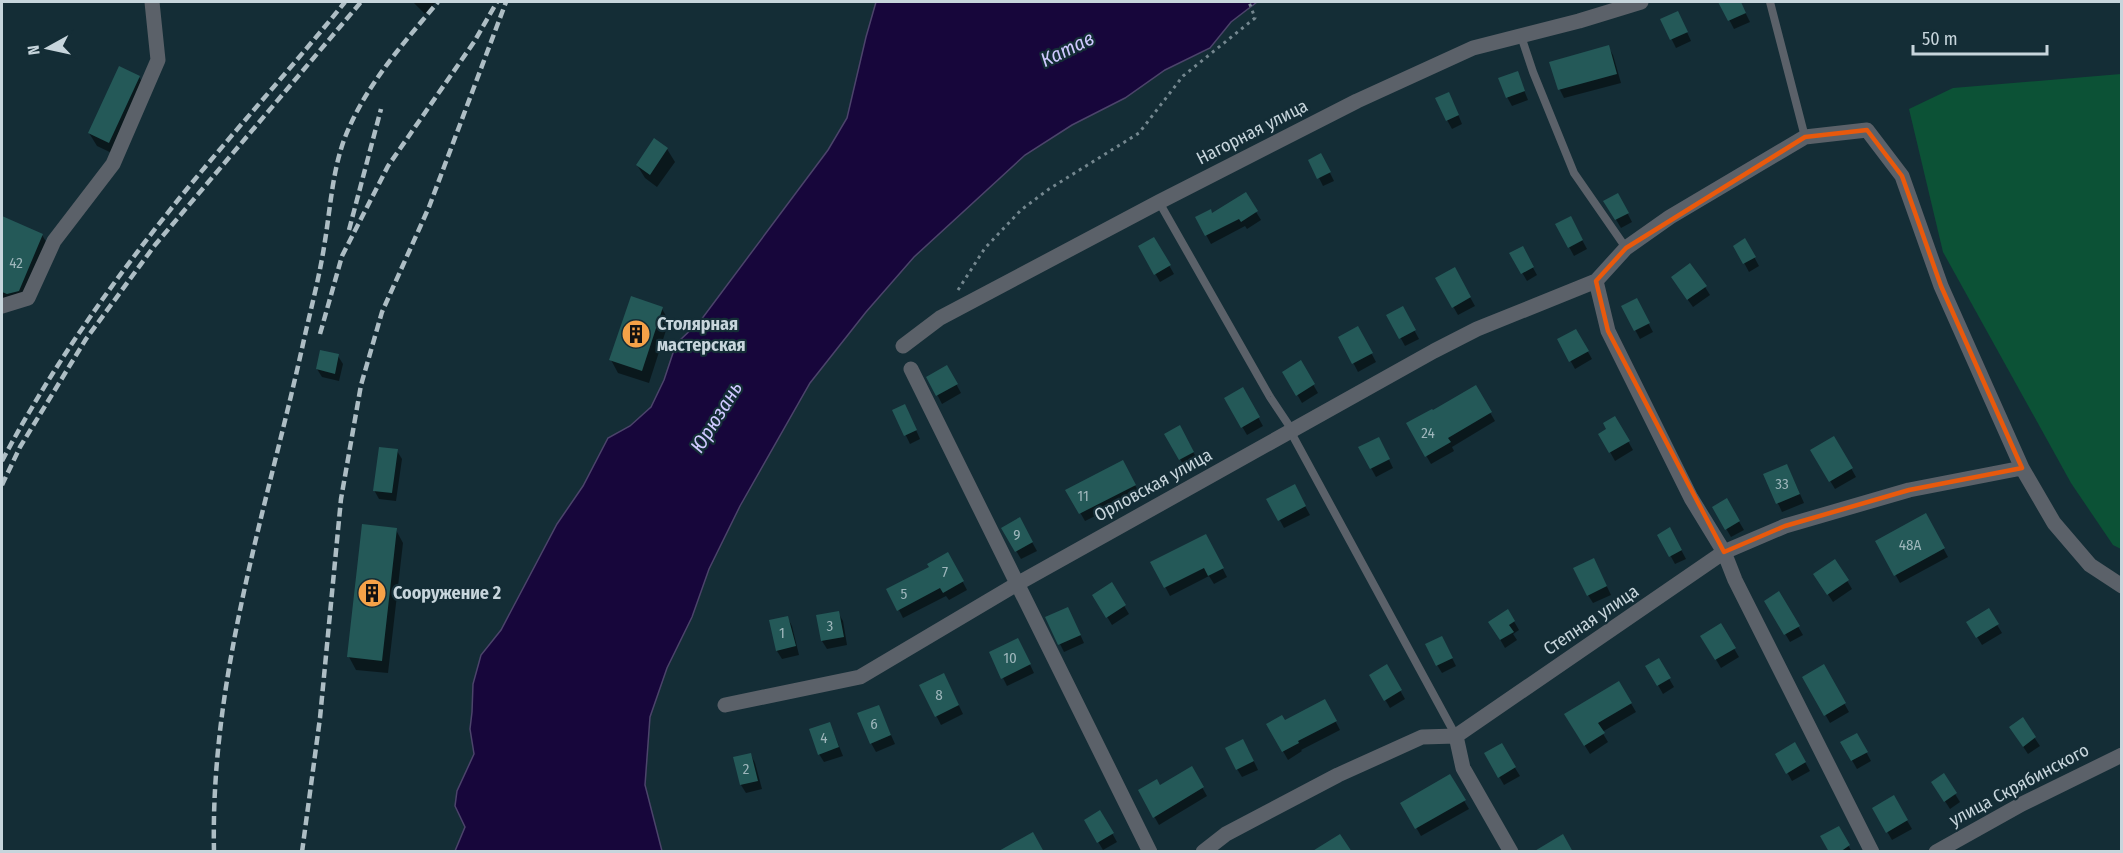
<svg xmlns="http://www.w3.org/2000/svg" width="2123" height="853" font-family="'Fira Sans Condensed',sans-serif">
	<rect width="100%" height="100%" fill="#142d36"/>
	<!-- green -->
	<path fill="#0c5236" d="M2121 74H2122L2121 549 2113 545 2071 483 1943 252 1909 109 1953 88Z"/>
	<!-- water -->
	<path fill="#17063b" stroke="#4c446b" stroke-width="1.5" d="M876 2H1257L1231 22 1210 48 1165 70 1125 98 1072 125 1025 155 914 257 866 312 810 383 740 506 709 569 692 617 667 668 650 717 645 785 662 851H455L465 827 455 806 457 791 474 754 470 729 472 712 473 684 481 655 501 630 557 524 583 486 608 438 630 426 651 407 664 380 676 344 701 320 828 150 847 118 866 37Z"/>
	<!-- shadow -->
	<path fill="#0007" d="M413 2H436L425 14Z
		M1720 2H1740L1750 22 1734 29Z
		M1662 20 1682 21 1691 41 1676 48Z
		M1608 47 1613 55 1621 83 1564 98 1560 90 1551 63Z
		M1517 73 1528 100 1512 106 1507 97Z
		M139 77 147 90 116 155 97 146 89 133Z
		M1453 102 1462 124 1452 129 1447 120Z
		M667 149 675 162 657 187 645 178 637 165Z
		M1325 163 1334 181 1323 186 1319 178Z
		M1245 194 1261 220 1247 229 1245 226 1211 244 1197 218 1212 215Z
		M1618 195 1632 222 1621 228 1605 201Z
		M2 217 42 235 50 248 15 307 2 301Z
		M1570 218 1587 249 1574 256 1557 225Z
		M1154 239 1174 274 1160 282 1140 247Z
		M1745 240 1759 266 1749 272 1735 246Z
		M1522 248 1537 275 1527 281 1511 254Z
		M1454 269 1475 306 1458 315 1437 278Z
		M1678 286 1705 287 1710 295 1693 307Z
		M1636 300 1653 332 1640 339 1623 307Z
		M1402 308 1419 339 1405 346 1388 315Z
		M662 309 669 321 649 383 618 373 611 360Z
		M1358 328 1376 362 1358 372 1340 337Z
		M1576 331 1592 359 1575 369 1559 340Z
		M338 356 343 364 339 381 322 377 317 369Z
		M1300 362 1318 393 1302 403 1284 372Z
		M947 367 961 393 942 404 928 377Z
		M1475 387 1495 421 1452 447 1454 451 1431 464 1408 424 1432 412Z
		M1242 389 1263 426 1247 435 1226 399Z
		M894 411 909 414 920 439 910 444Z
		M1615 418 1633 450 1615 461 1600 434 1608 429Z
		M1180 427 1198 461 1185 468 1166 434Z
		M1834 438 1856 477 1835 489 1812 451Z
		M1383 447 1393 468 1376 477 1371 468Z
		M397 451 402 459 396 501 379 499 374 490Z
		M1122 462 1140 494 1085 521 1067 490Z
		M1787 465 1804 503 1782 512 1765 475Z
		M1299 495 1310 515 1284 528 1269 500Z
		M1727 501 1744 530 1731 537 1714 508Z
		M1925 515 1948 557 1900 583 1877 542Z
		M1019 519 1037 551 1021 559 1003 528Z
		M1670 529 1686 559 1675 564 1659 535Z
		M396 530 403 543 388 673 356 670 349 657Z
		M1210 544 1227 577 1214 584 1209 576 1170 596 1152 562Z
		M948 554 967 590 949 600 946 596 903 618 899 610 931 568Z
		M1835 561 1852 589 1833 602 1820 582Z
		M1598 568 1611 595 1593 603 1588 595Z
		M1111 584 1129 614 1112 625 1094 595Z
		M1779 594 1803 635 1790 642 1766 601Z
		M1988 610 2002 633 1982 645 1968 622Z
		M1508 611 1519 630 1513 634 1517 640 1505 648 1490 622Z
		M838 613 843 621 847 645 827 649 822 641Z
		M787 617 792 626 799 655 782 659 777 651Z
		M1072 617 1084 643 1064 652 1060 644Z
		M1720 625 1739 657 1721 668 1702 636Z
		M1446 646 1456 666 1442 673 1437 665Z
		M1022 648 1034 673 1007 686 1003 678Z
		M1658 660 1674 687 1663 694 1647 666Z
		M1386 666 1405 699 1390 708 1371 675Z
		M1823 666 1849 712 1830 723 1804 677Z
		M948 683 963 714 941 725 921 686Z
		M1619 683 1636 712 1602 732 1608 742 1590 754 1566 715Z
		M878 706 895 744 876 752 871 743Z
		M1329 709 1340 730 1301 750 1302 751 1288 760 1268 725Z
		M2022 719 2040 746 2028 754 2016 736Z
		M830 724 843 756 824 762 819 754Z
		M1857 735 1871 761 1857 769 1842 743Z
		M1795 744 1810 771 1792 781 1777 754Z
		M1501 745 1520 776 1504 785 1486 754Z
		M1248 749 1258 770 1242 777 1237 769Z
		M751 755 755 763 762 789 746 793 741 785Z
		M1191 768 1207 796 1159 825 1140 791 1160 787Z
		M1449 776 1469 809 1421 836 1402 803Z
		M1938 790 1955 794 1960 802 1950 809Z
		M1893 797 1912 829 1892 840 1874 809Z
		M1100 812 1117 842 1103 850 1086 821Z
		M1838 828 1852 852H1831Z"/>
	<!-- building -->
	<path fill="#245958" d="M1718 2H1741L1746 13 1728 21Z
		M1678 11 1688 32 1670 40 1660 19Z
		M1609 45 1617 74 1558 90 1549 62Z
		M119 66 140 76 109 143 88 133Z
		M1518 71 1525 91 1506 98 1498 78Z
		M1449 92 1459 115 1446 121 1435 98Z
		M654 138 668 148 650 175 636 165Z
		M1321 153 1331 172 1317 179 1308 160Z
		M1246 192 1258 211 1241 222 1239 219 1205 236 1195 217 1211 209 1212 213Z
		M1618 193 1629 213 1615 220 1603 201Z
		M2 216 43 234 19 291 7 294 2 292Z
		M1571 216 1583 240 1568 248 1555 224Z
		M1154 237 1171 265 1154 275 1138 246Z
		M1745 238 1756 257 1743 264 1733 246Z
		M1523 246 1534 267 1521 274 1509 253Z
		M1690 263 1707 286 1687 300 1671 277Z
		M1455 267 1471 297 1452 308 1435 278Z
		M631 296 663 307 642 371 609 360Z
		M1637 298 1650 323 1634 331 1621 306Z
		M1403 306 1416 330 1399 339 1386 315Z
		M1358 326 1373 353 1352 364 1338 337Z
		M1576 329 1589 351 1569 362 1557 339Z
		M320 350 339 354 335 374 316 369Z
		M1301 360 1315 384 1296 396 1282 372Z
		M947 365 958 384 936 396 926 377Z
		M1476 385 1492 412 1448 438 1451 442 1425 457 1406 423 1432 409 1433 410Z
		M1243 387 1260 417 1241 428 1224 398Z
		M905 404 917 430 904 436 892 410Z
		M1615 416 1630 441 1609 453 1598 434 1606 429 1603 423Z
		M1180 425 1194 452 1179 460 1164 434Z
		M1834 436 1853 468 1829 482 1810 450Z
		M1379 437 1390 459 1370 469 1358 447Z
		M379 447 398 449 392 493 373 491Z
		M1123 460 1136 485 1079 514 1065 490Z
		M1787 464 1800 494 1776 504 1763 474Z
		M1295 484 1306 506 1278 521 1266 499Z
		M1727 498 1740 521 1725 530 1712 507Z
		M1926 513 1945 548 1894 576 1875 541Z
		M1020 517 1033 542 1015 552 1001 528Z
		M362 524 397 528 382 661 347 657Z
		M1670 527 1682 550 1669 557 1657 535Z
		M1206 534 1224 568 1208 576 1204 568 1164 588 1150 562Z
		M948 552 964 581 943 593 940 588 897 611 886 589 929 567 927 564Z
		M1594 558 1607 586 1587 596 1573 568Z
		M1835 559 1849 580 1827 595 1813 574Z
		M1112 582 1126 605 1106 618 1092 595Z
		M1779 591 1800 626 1784 635 1764 601Z
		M1068 607 1081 635 1058 645 1045 617Z
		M1989 608 1999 624 1976 638 1966 622Z
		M1508 609 1515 621 1509 625 1514 632 1500 640 1488 622Z
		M839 611 844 637 821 641 816 615Z
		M788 616 796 646 776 651 769 620Z
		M1721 623 1736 648 1715 660 1700 636Z
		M1442 636 1453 658 1436 666 1425 644Z
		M1018 638 1031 664 1001 679 989 652Z
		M1659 658 1671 678 1657 686 1645 666Z
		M1387 664 1402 690 1384 701 1369 675Z
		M1824 664 1846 703 1824 716 1802 677Z
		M944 673 959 705 935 717 919 685Z
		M1619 681 1632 703 1598 723 1605 733 1584 746 1564 714Z
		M1325 699 1337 721 1298 741 1299 743 1282 752 1266 724 1282 715 1285 720Z
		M879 705 891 735 870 744 857 713Z
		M2023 717 2036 737 2023 747 2009 727Z
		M830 722 839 747 818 755 809 729Z
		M1857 733 1868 752 1851 761 1840 742Z
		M1243 739 1254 761 1236 770 1225 748Z
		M1795 742 1806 762 1786 774 1775 754Z
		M1502 743 1516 767 1498 778 1484 753Z
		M751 753 758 781 740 785 733 757Z
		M1192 766 1204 787 1153 818 1138 790 1157 779 1160 785Z
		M1944 773 1957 793 1944 802 1931 782Z
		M1450 774 1466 800 1415 829 1400 803Z
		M1894 795 1908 820 1886 833 1872 808Z
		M1100 810 1114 833 1097 843 1084 820Z
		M1839 826 1850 845 1840 852H1829L1820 836Z
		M1033 832 1044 852H997Z
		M1340 834 1352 852H1311Z
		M1563 834 1573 852H1533Z"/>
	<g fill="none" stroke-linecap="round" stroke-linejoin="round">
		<!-- path -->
		<path stroke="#74878f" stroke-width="3" stroke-dasharray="3 4.5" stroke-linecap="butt" d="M958 290 985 248 1021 210 1049 189 1139 133 1183 76 1255 18 1249 2"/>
		<!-- service -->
		<path stroke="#5b6169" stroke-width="8" d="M1770 2 1805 137
			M1521 36 1533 72 1574 173 1626 248
			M1159 202 1270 397 1292 430 1294 438 1456 736"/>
		<!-- minor -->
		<path stroke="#5b6169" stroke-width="15" d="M2 306 28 298 54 241 113 164 158 60 152 2
			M903 346 940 318 1159 202 1357 101 1473 48 1579 21 1641 2
			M911 369 1150 852
			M725 705 860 677 1017 584 1434 351 1477 329 1596 281
			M1456 736 1463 768 1511 852
			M1203 852 1226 834 1338 775 1422 737 1456 736 1724 552 1785 526 1909 490 2022 468
			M1872 852 1735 580 1724 552 1691 498 1608 331 1596 281 1626 248 1670 217 1805 137 1867 130 1902 176 1941 286 2022 468 2054 523 2090 565 2122 586
			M1936 852 2022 804 2122 755"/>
		<!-- rail -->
		<path stroke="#adbdc4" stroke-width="4.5" stroke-dasharray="9 4.5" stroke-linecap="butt" d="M349 230 381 109
			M320 334 342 256 388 166 474 42 497 2
			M2 461C51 368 112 282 178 200 232 133 291 69 345 2
			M2 485 20 447 86 339 155 245 361 2
			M214 852C210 678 266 511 303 344 310 312 319 279 324 247 330 212 332 173 344 140 364 87 402 45 438 2
			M302 852 320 718 341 499 361 385 382 312 429 207 506 2"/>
	</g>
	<!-- marked area -->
	<path fill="none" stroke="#e8590c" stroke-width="4.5" stroke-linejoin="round" d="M1867 130 1902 176 1941 286 2022 468 1909 490 1785 526 1724 552 1608 331 1596 281 1626 248 1805 137Z"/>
	<!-- icons -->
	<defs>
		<g id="building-disc" transform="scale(1.5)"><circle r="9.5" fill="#f6a248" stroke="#142d36"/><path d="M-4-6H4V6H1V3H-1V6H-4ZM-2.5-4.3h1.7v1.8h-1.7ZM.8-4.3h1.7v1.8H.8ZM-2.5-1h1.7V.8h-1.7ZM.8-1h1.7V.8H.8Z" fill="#111"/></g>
	</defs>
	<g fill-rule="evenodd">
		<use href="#building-disc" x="636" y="334"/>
		<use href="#building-disc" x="372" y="593"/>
	</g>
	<g text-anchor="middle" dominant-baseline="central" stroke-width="4.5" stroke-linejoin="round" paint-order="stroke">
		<!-- number labels -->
		<g font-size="15" fill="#9eb6bb">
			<text x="16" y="263">42</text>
			<text x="1428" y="433">24</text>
			<text x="1782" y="484">33</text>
			<text x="1083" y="496">11</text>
			<text x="1017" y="535">9</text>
			<text x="1910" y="545">48А</text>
			<text x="945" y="572">7</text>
			<text x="904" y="594">5</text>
			<text x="830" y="626">3</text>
			<text x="782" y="633">1</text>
			<text x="1010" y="658">10</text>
			<text x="939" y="695">8</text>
			<text x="874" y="724">6</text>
			<text x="824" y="738">4</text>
			<text x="746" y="769">2</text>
		</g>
		<!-- street labels -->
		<g font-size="18" fill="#c7d5dc" stroke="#142d36">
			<text transform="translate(1252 132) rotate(-27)">Нагорная улица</text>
			<text transform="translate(1153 485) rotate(-29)">Орловская улица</text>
			<text transform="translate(1591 620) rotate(-34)">Степная улица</text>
			<text transform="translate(2019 785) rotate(-28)">улица Скрябинского</text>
		</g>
		<!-- poi labels -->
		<g font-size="18" font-weight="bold" fill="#c7d5dc" stroke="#142d36" text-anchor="start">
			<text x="657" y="324">Столярная<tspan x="657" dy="21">мастерская</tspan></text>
			<text x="393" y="593">Сооружение 2</text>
		</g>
		<!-- water labels -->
		<g font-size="20" font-style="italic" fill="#cfc9ff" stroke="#142d36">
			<text transform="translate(1067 49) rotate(-26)">Катав</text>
			<text transform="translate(716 417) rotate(-58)">Юрюзань</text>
		</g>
	</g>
	<!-- border -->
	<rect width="2123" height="853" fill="none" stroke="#c7d5dc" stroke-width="6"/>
	<!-- north arrow -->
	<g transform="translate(48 48) rotate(262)" stroke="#142d36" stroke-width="4.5" paint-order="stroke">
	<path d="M0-4.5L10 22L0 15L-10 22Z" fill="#c7d5dc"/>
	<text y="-9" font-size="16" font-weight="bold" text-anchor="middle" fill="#c7d5dc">N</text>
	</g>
	<!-- scale -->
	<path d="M1913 45v9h134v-9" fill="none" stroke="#c7d5dc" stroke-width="3"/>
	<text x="1922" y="45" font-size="18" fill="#c7d5dc" stroke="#142d36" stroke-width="4.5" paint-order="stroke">50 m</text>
</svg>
